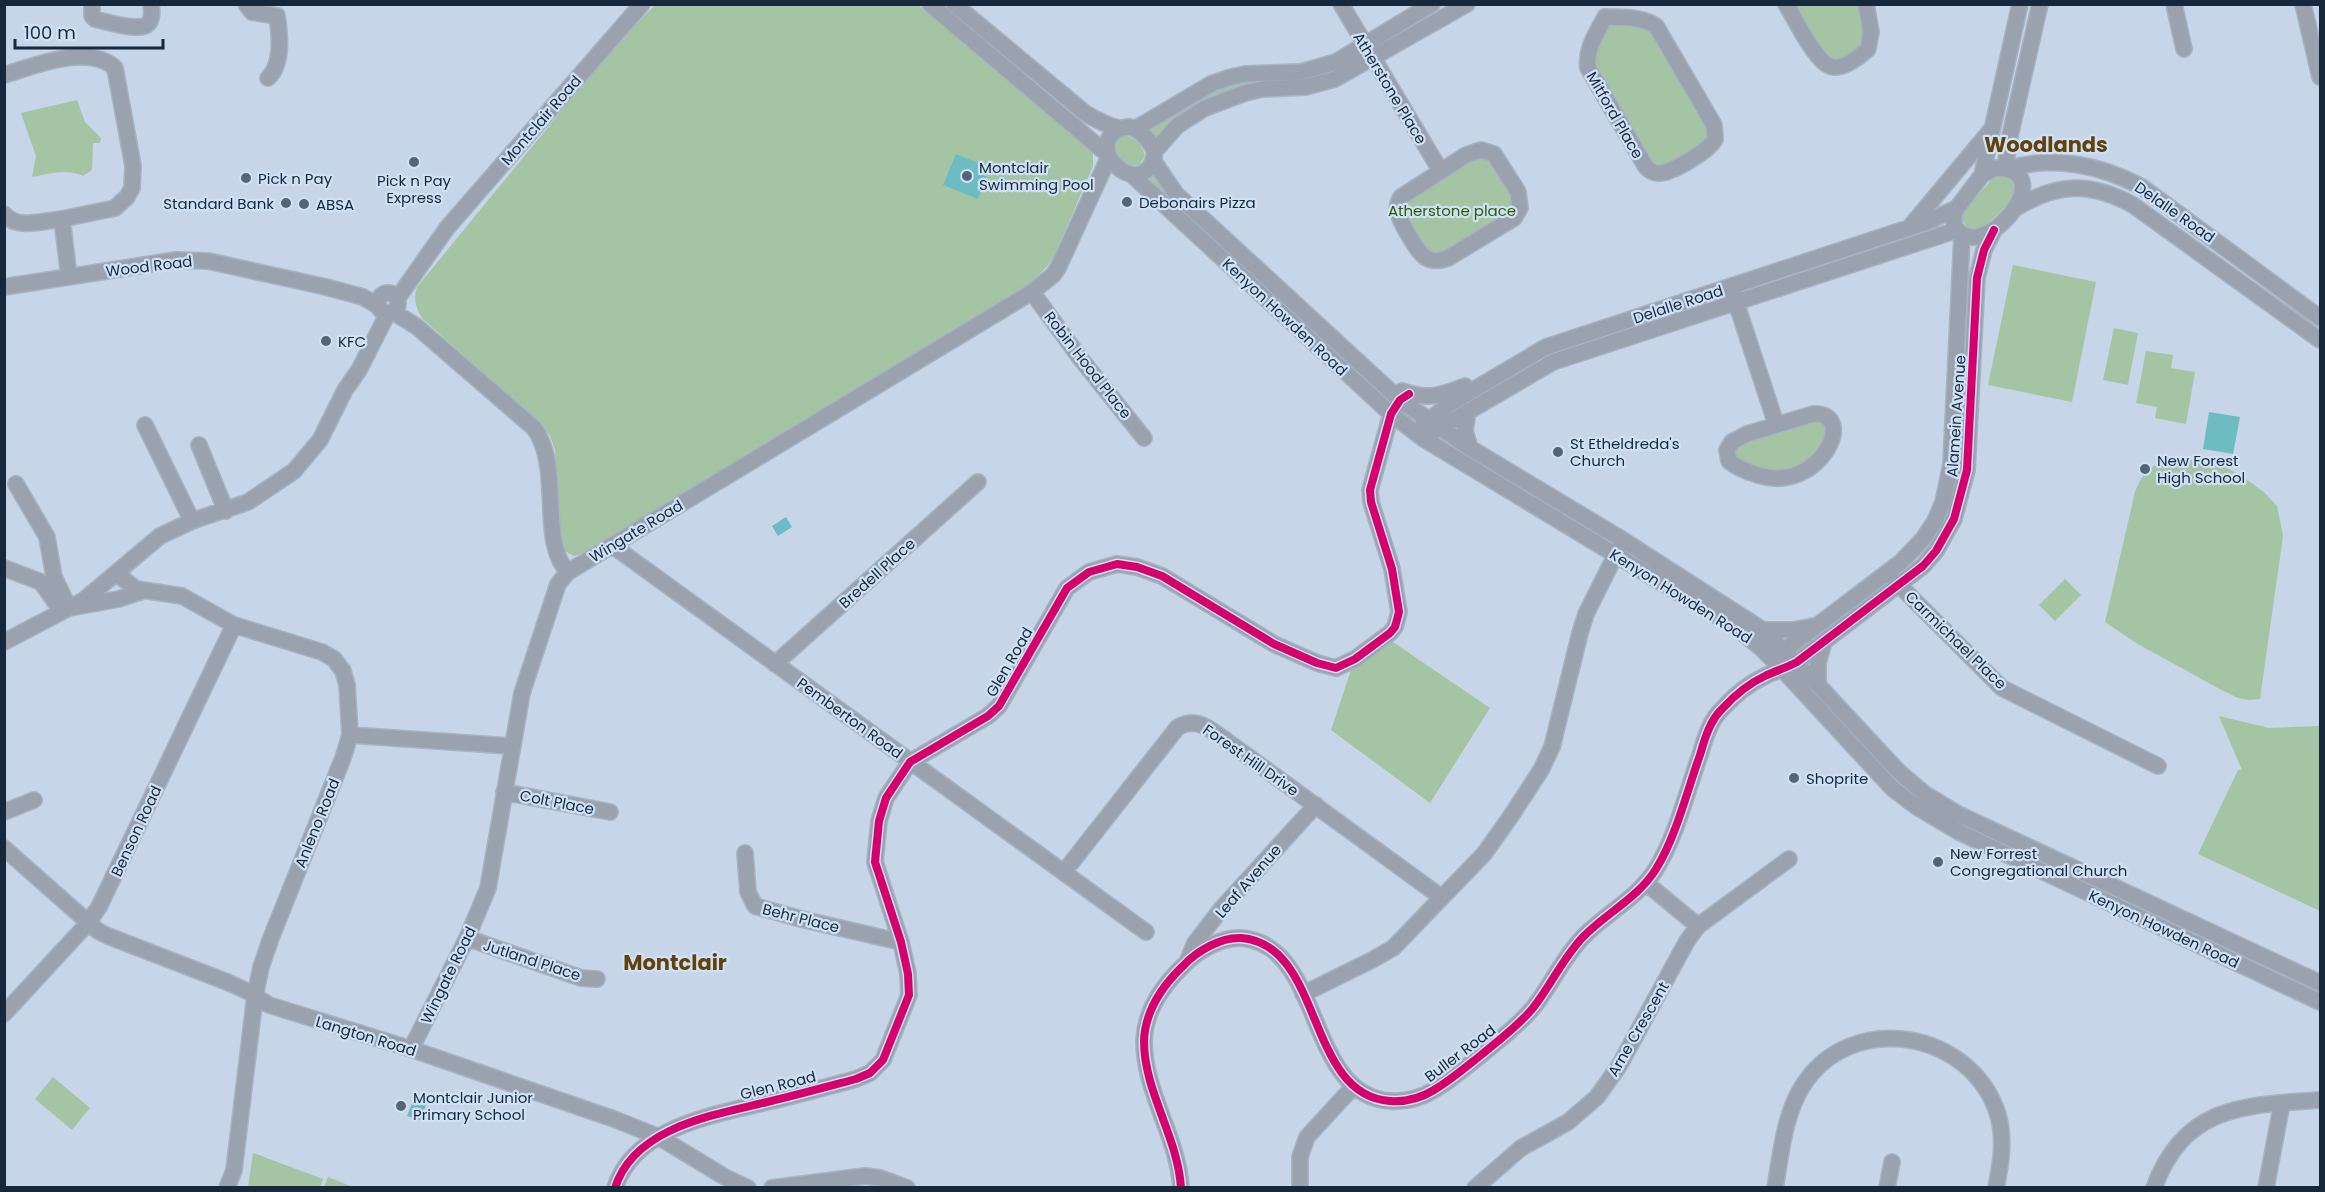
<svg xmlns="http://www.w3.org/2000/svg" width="2325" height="1192" font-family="Poppins,sans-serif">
	<rect width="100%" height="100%" fill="#c7d5e8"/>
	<!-- green -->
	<path fill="#a5c4a4" d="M655 5H918L1088 146 1093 153V166L1052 261 1035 279 994 310 588 552 574 556 563 550 559 539 555 450 550 436 540 424 423 319C416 309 413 299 417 287L616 44Z
		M1792 5H1861L1867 33 1863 48 1837 61 1827 59Z
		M1610 22 1649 25 1711 126 1709 140 1666 168 1650 164 1590 59Z
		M1355 61C1343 67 1330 76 1317 80 1305 84 1289 83 1275 84 1225 89 1190 98 1157 139L1148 129 1208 91 1242 80Z
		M77 100 85 122 101 138 100 143H93L92 170 83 176C67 168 50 174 32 177L36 156 21 113Z
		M1123 135C1135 137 1142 144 1145 156L1139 165C1124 167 1114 156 1114 141Z
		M1478 154H1486L1517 197 1516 208 1443 255 1428 253 1404 214 1402 200Z
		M1155 174 1387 396 1384 399 1148 180Z
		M1995 176 2010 178C2013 183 2015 187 2014 192 2010 207 1964 253 1962 213Z
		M2013 265 2096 282 2072 402 1988 385Z
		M2114 328 2138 333 2128 385 2103 380Z
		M2146 351 2173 355 2171 368 2195 372 2186 424 2155 418 2157 407 2136 403Z
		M1817 417 1830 430 1811 462 1777 474 1738 462 1732 451 1733 447Z
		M2188 459 2220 465 2239 474 2265 493 2277 506 2283 536 2260 699 2249 700 2238 698 2216 687 2136 643 2105 622 2135 492C2146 464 2160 460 2188 459Z
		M2065 579 2081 595 2055 621 2039 605Z
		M1390 640 1490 708 1430 803 1331 730 1351 670Z
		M2219 716 2269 728 2320 726V911L2198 854 2238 770H2242Z
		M53 1077 90 1108 72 1130 35 1099Z
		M253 1153 323 1179 320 1187H248Z
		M328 1177 353 1187H324Z"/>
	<!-- water -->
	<path fill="#6cbcc2" d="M956 154 990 168 978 199 943 185Z
		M2209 412 2240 417 2233 454 2203 449Z
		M786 517 792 527 778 536 772 526Z
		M415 1096 428 1100 420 1120 407 1116Z"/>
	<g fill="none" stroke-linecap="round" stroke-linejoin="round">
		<!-- minor casing -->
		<g stroke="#a6b3c3" stroke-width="18">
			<path id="minor" d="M92 4V16L95 19C106 22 141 32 148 24 153 19 152 10 151 4
				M246 4 252 12 277 16C280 35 283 64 268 78
				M930 4 1107 154
				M954 4 1085 113C1095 119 1107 126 1119 128 1125 129 1122 127 1129 127 1138 128 1149 139 1153 148 1159 162 1144 178 1130 174 1121 172 1114 164 1109 157 1104 143 1108 135 1120 128
				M1341 4 1440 170
				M1786 4C1795 19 1815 61 1830 66 1842 71 1859 57 1868 49L1871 32 1866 4
				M2174 4 2184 49
				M2303 4 2320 77
				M1605 17C1621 18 1642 16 1656 26L1714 125 1715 139C1710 150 1671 174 1658 173 1653 173 1650 171 1646 167L1588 68C1585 49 1597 33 1605 17Z
				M4 75C34 66 89 43 115 68L133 166 132 188 127 197 115 208 62 219
				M1135 129 1211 84 1228 78 1245 74 1301 72 1336 62 1432 4
				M1481 150 1494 154 1518 192 1520 208 1514 218 1448 258C1440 261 1433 262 1425 257 1417 251 1399 221 1398 211 1397 206 1398 202 1401 197L1466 155Z
				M1154 152 1177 126 1205 108 1245 93 1262 89 1305 87 1335 79 1467 4
				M1153 160 1176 194 1400 400 1470 448 1623 540 1763 630 1818 685 1898 771 1925 794 1958 814 2320 983
				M1995 168C2067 168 1978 272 1954 225V214L1957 208 1982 175Z
				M2005 168 2010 136 2040 4
				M2008 169C2053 155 2101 165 2142 187L2320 318
				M1132 175 1391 414 1424 439 1735 627 1761 648 1783 670 1892 788 1917 807 1959 832 2320 1002
				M1982 175 2020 4
				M2014 209C2056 183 2090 181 2133 205L2320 340
				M4 214C17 230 44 221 62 219L69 277
				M1909 228 1990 131
				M4 287 176 260 208 261 326 287 363 297 378 306
				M1032 292 1080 358 1144 438
				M1733 293 1776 424
				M378 303a10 10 0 1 1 20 0a10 10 0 1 1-20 0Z
				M397 299 447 228 642 4
				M393 312 416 326 534 428C563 467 538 542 568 572
				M1402 391C1428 400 1440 396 1465 386
				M1468 411 1465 431 1470 448
				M1813 414C1859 411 1820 495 1758 475 1748 472 1737 468 1729 461L1727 450 1732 442 1747 434Z
				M145 425 192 521
				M1422 426 1448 405 1546 347 1927 222 1957 208
				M1433 432 1553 362 1957 230
				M199 445 226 511
				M16 484 47 537 54 577 69 608 119 599 143 591
				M613 546 1146 932
				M4 568 41 582 60 609
				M116 573 136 589 182 596 234 625 322 652 334 659 343 671 347 685 350 735 343 758 271 938 261 967 255 996 234 1170 227 1188
				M1894 580 2002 688 2158 766
				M1763 630H1793L1814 626
				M4 642 84 600 160 536 192 521 248 502 294 471 320 440 345 390 359 370 388 313
				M1777 656 1901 562 1923 539 1935 521 1943 502 1951 464 1962 235
				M775 664 978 482
				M1818 685V663L1824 642
				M350 735 511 746
				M504 792 610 812
				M4 812 34 800
				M4 848 98 931 108 936 227 982 247 991 269 1005 411 1049 614 1119 659 1137 723 1176 748 1188
				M745 853 748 892 755 906 801 919 901 942
				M1064 872 1177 728C1193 717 1206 726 1220 736L1441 897
				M1646 883 1698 926
				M467 938 581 978 597 979
				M1187 962 1195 943 1222 908 1316 805
				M1303 994 1372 960 1393 948 1484 854 1511 816 1541 770 1552 747 1580 633 1586 614 1620 546
				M4 1014 88 923 99 907 234 625
				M411 1049 467 938 488 888 522 693 558 584 568 572 1032 292 1053 275 1058 268 1109 157
				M615 1188C634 1127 714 1115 767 1102 797 1095 826 1087 856 1079L870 1073 883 1060 909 995 908 974 901 942 875 862 879 821 886 798 910 762 988 716 999 706 1067 588 1089 572 1117 564 1137 567 1162 576 1274 644 1317 663 1336 668 1355 659 1390 633 1395 627 1399 612 1392 569 1371 502 1370 490 1391 414 1400 400 1409 394
				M772 1188 865 1176 880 1178 907 1188
				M1181 1188C1178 1137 1144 1092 1144 1041 1145 1011 1163 985 1184 965 1197 951 1221 937 1241 938 1324 944 1305 1095 1390 1101 1405 1102 1421 1098 1434 1090 1451 1080 1466 1067 1481 1055 1499 1040 1518 1026 1533 1008 1551 985 1563 958 1583 937 1606 913 1638 898 1656 869 1676 837 1687 791 1700 755 1705 738 1710 720 1723 708 1734 696 1750 683 1765 676 1775 671 1786 668 1797 662L1923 566 1936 551 1954 519 1967 470 1977 278 1984 250 1994 230
				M1300 1188V1157L1307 1137 1354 1086
				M1475 1188 1521 1148 1568 1122 1597 1097 1619 1066 1687 941 1698 926 1789 859
				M1775 1188C1781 1154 1784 1116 1802 1087 1850 1009 1972 1030 1998 1115 2005 1140 2001 1163 1996 1188
				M1887 1188 1892 1162
				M2154 1188C2184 1105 2245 1105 2320 1100
				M2266 1188 2282 1103"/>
		</g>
		<!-- minor -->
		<use href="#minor" stroke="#99a2ae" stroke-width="15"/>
		<!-- cycleway casing -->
		<g stroke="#cfe1f7" stroke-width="11">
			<path id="cycleway" d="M615 1188C634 1127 714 1115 767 1102 797 1095 826 1087 856 1079L870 1073 883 1060 909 995 908 974 901 942 875 862 879 821 886 798 910 762 988 716 999 706 1067 588 1089 572 1117 564 1137 567 1162 576 1274 644 1317 663 1336 668 1355 659 1390 633 1395 627 1399 612 1392 569 1371 502 1370 490 1391 414 1400 400 1409 394
				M1181 1188C1178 1137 1144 1092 1144 1041 1145 1011 1163 985 1184 965 1197 951 1221 937 1241 938 1324 944 1305 1095 1390 1101 1405 1102 1421 1098 1434 1090 1451 1080 1466 1067 1481 1055 1499 1040 1518 1026 1533 1008 1551 985 1563 958 1583 937 1606 913 1638 898 1656 869 1676 837 1687 791 1700 755 1705 738 1710 720 1723 708 1734 696 1750 683 1765 676 1775 671 1786 668 1797 662L1923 566 1936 551 1954 519 1967 470 1977 278 1984 250 1994 230"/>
		</g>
		<!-- cycleway -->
		<use href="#cycleway" stroke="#d6006c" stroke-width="8"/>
	</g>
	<!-- markers -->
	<g fill="#556579" stroke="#cfe1f7" stroke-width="2">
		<circle cx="414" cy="162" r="6"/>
		<circle cx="967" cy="176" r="6"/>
		<circle cx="246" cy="178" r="6"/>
		<circle cx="1127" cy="202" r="6"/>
		<circle cx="286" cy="203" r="6"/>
		<circle cx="304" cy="204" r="6"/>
		<circle cx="326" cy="341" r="6"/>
		<circle cx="1558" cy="452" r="6"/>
		<circle cx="2145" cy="469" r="6"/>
		<circle cx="1794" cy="778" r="6"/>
		<circle cx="1938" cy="862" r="6"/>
		<circle cx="401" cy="1106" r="6"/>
	</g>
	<g text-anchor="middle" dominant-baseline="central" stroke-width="4.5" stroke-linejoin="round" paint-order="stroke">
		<!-- street labels -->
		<g font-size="15" fill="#17283d" stroke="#cfe1f7">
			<text transform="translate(1390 88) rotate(59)">Atherstone Place</text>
			<text transform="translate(1615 115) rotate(60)">Mitford Place</text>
			<text transform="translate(541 120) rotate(-49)">Montclair Road</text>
			<text transform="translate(2175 212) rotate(35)">Delalle Road</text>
			<text transform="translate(149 266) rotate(-7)">Wood Road</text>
			<text transform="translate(1678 304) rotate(-18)">Delalle Road</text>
			<text transform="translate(1285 317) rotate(43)">Kenyon Howden Road</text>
			<text transform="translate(1088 365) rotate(52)">Robin Hood Place</text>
			<text transform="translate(1956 416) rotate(-86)">Alamein Avenue</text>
			<text transform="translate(636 531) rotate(-31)">Wingate Road</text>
			<text transform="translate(877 573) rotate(-42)">Bredell Place</text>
			<text transform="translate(1681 596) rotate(32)">Kenyon Howden Road</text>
			<text transform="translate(1956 640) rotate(44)">Carmichael Place</text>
			<text transform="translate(1009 662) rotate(-60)">Glen Road</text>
			<text transform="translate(850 718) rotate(36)">Pemberton Road</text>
			<text transform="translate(1251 760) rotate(35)">Forest Hill Drive</text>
			<text transform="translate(557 802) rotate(11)">Colt Place</text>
			<text transform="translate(317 823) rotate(-68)">Anleno Road</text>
			<text transform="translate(136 831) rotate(-65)">Benson Road</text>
			<text transform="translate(1248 881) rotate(-49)">Leaf Avenue</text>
			<text transform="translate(801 918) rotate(14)">Behr Place</text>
			<text transform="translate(2164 929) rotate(25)">Kenyon Howden Road</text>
			<text transform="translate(532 960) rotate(18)">Jutland Place</text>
			<text transform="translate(448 975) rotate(-64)">Wingate Road</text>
			<text transform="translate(1638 1029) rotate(-60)">Arne Crescent</text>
			<text transform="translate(366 1036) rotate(17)">Langton Road</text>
			<text transform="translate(1460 1053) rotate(-37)">Buller Road</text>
			<text transform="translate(778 1085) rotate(-14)">Glen Road</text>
		</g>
		<!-- poi labels -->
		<g font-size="15" fill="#17283d" stroke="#cfe1f7" text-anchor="start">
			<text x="979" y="167">Montclair<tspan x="979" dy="17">Swimming Pool</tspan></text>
			<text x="258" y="178">Pick n Pay</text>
			<text x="414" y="180" text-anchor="middle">Pick n Pay<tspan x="414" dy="17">Express</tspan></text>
			<text x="1139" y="202">Debonairs Pizza</text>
			<text x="274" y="203" text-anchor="end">Standard Bank</text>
			<text x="316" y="204">ABSA</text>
			<text x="338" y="341">KFC</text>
			<text x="1570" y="443">St Etheldreda's<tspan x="1570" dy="17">Church</tspan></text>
			<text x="2157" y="460">New Forest<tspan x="2157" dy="17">High School</tspan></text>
			<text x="1806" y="778">Shoprite</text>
			<text x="1950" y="853">New Forrest<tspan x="1950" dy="17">Congregational Church</tspan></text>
			<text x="413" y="1097">Montclair Junior<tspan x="413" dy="17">Primary School</tspan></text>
		</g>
		<!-- park labels -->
		<g font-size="15" fill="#2e5a00" stroke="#cfe1f7">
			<text x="1452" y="210">Atherstone place</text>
		</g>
		<!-- district labels -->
		<g font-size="21" font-weight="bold" fill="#62410a" stroke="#cfe1f7">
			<text x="2046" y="144">Woodlands</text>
			<text x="675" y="962">Montclair</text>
		</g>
	</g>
	<!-- border -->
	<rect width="2325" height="1192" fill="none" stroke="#17283d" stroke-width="12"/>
	<!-- scale -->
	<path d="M15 39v9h148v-9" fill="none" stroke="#17283d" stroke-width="3"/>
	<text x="24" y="39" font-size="18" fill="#17283d" stroke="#cfe1f7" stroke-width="4.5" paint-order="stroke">100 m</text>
</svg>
